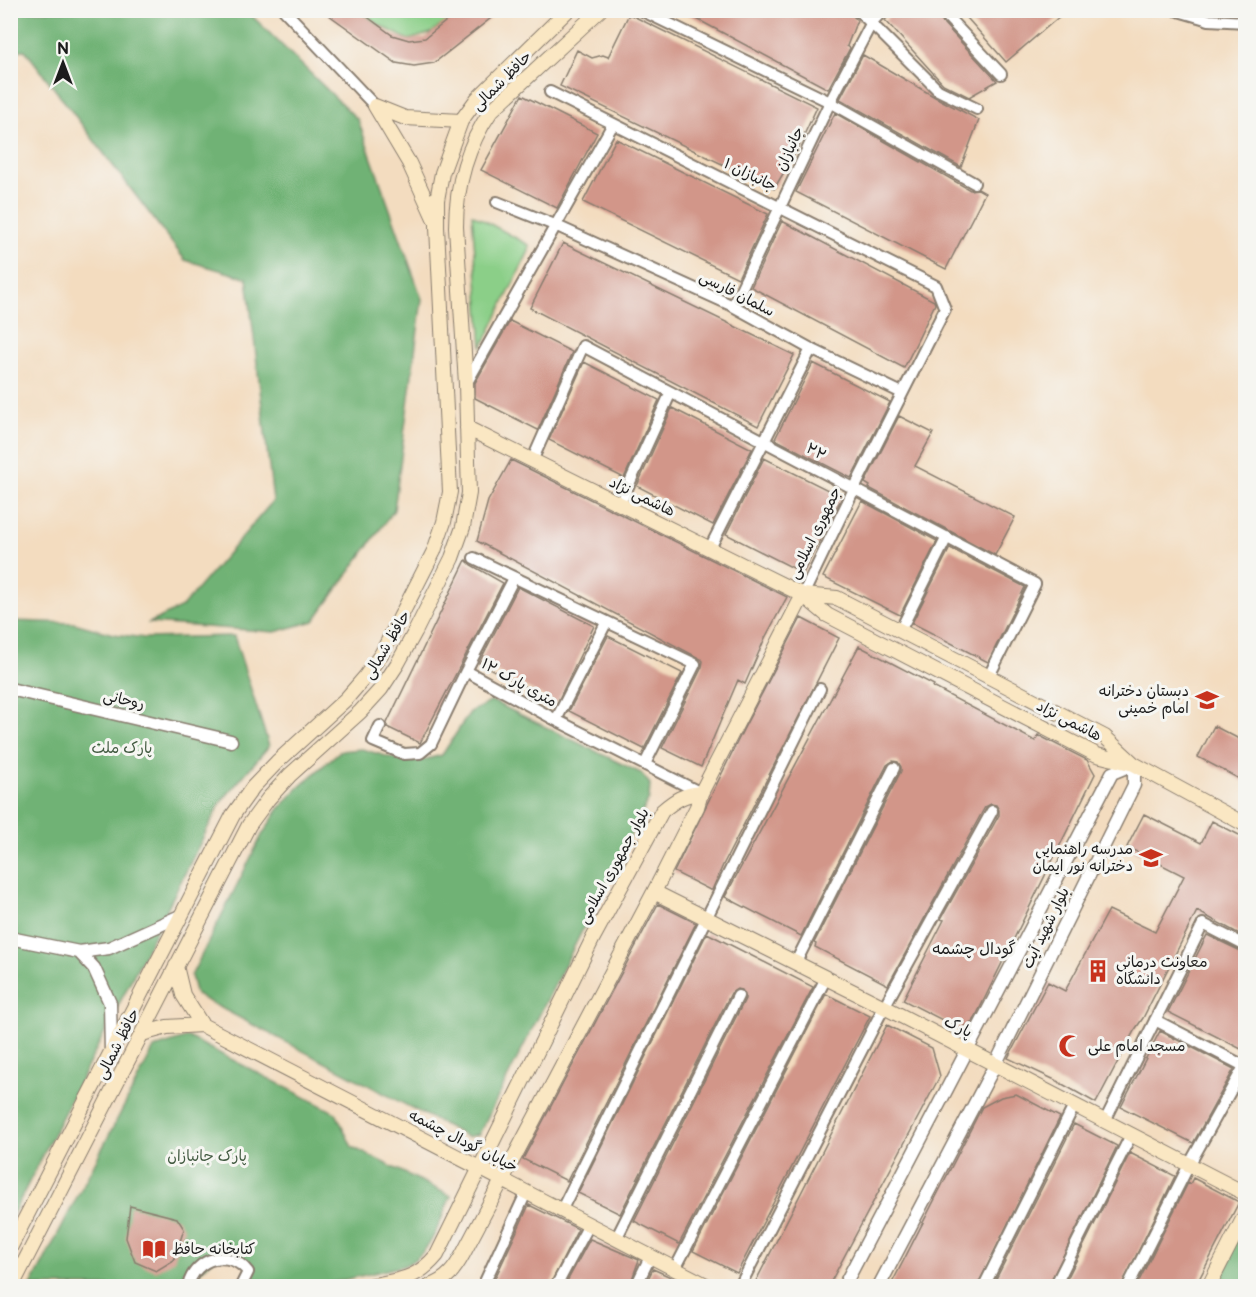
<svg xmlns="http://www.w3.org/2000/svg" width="1256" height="1297" font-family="'Balsamiq Sans','Playpen Sans Arabic',sans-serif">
	<rect width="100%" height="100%" fill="#f6f6f2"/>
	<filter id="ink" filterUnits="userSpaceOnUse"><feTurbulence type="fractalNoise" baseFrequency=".0167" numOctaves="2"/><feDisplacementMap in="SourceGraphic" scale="12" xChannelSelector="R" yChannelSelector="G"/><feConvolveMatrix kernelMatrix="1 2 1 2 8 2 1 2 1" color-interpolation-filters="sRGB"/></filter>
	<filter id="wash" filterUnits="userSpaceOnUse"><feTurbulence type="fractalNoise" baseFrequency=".008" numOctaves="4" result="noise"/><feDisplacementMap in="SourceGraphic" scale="24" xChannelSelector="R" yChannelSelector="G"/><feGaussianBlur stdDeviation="1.35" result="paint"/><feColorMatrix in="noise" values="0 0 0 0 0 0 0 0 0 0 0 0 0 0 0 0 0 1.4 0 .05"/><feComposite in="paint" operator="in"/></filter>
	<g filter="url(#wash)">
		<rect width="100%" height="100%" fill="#f3dcbf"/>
		<!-- green -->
		<path fill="#8bcf88" stroke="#547652" stroke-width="1.5" d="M358 11H461L431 33 409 40 381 26Z
			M472 214 529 245V251L482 347Z"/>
		<!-- forest -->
		<path fill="#70b274" stroke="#466748" stroke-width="1.5" d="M10 11H247L358 120 422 299 394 510 314 621 275 632 149 623 182 607 273 501 247 278 185 260 25 50 11 51Z
			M11 621 74 623 113 634 145 638 234 636 269 746 221 802 11 1218Z
			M492 701 641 773 650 784 649 799 479 1134 467 1137 196 995 191 976 262 835 278 810 298 788 340 751 362 749 403 761 423 760 442 755 470 712Z
			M188 1037 336 1113 352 1147 451 1196C439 1223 432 1254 403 1266L318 1286H245L253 1269 238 1257 220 1253 185 1286H31L154 1048Z
			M1245 1220V1286H1213Z"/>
		<g id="blocks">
			<!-- building -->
			<path fill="#d29689" d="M322 10H358L392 35 409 40 425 38 460 10H485L491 18 434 63 414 66 396 63Z
				M680 10H847L857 20 847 46 850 48 828 89Z
				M895 10H931L997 81 969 97 943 84 885 20Z
				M960 10H1067L1006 62Z
				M629 14 817 107 797 150 774 189 560 86 577 50 592 58 603 55 608 57Z
				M863 55 935 97 979 120 961 167 840 99Z
				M522 95 597 133 557 208 481 170Z
				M835 113 970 190 978 189 985 193 946 269 796 192Z
				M616 139 768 214 738 278 583 202Z
				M782 221 934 301 935 304 904 368 751 287Z
				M563 243 794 355 758 426 530 308Z
				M510 321 572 352 538 430 475 398V383Z
				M584 362 659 400 624 478 549 440Z
				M813 363 890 402 851 478 775 439Z
				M672 408 752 449 713 525 637 486Z
				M899 416 933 433 915 466 1015 517 995 555 869 488 870 486 865 483Z
				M764 458 842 497 803 573 726 534Z
				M511 460 787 597 765 638 745 684 738 680 701 767 662 748 702 667 703 661 701 659 477 541 488 501Z
				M862 501 937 541 900 615 823 577Z
				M950 548 1025 587 988 662 912 623Z
				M466 560 471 565 503 583 420 743 387 727V723Z
				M518 587 594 626 557 703 479 663Z
				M801 618 839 638 723 865 712 890H710L674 872 743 730Z
				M608 636 682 673 644 749 569 711Z
				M859 646 934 685 933 687 1035 741 1038 735 1087 760 1095 774 973 1022 960 1029 903 1000 944 920 941 919 999 815V810L996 805 991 804 985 807 888 985 815 947 816 944 814 943 901 771V767L898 762 893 761 887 765 801 936 725 897Z
				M1214 726 1245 742V782L1198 757Z
				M1144 814 1201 843 1212 821 1245 838V937L1197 911 1143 1018 1134 1031 1096 1103 1055 1080 1008 1058 1048 982 1065 991 1109 910 1155 932 1184 876 1127 847Z
				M658 904 696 923 567 1181 523 1159Z
				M707 933 813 987 679 1244 634 1221 745 999V995L742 990 737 989 731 993 620 1214 578 1193Z
				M1207 935 1245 953V1051L1168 1012Z
				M826 994 870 1016 737 1273 693 1251Z
				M887 1025 932 1048 940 1076 828 1287H768L756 1281Z
				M1160 1031 1234 1069 1193 1143 1121 1107Z
				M1016 1094 1060 1117 977 1287H890L982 1107 1001 1097Z
				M1074 1124 1117 1146 1048 1287H992Z
				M1130 1153 1175 1176 1121 1287H1063Z
				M1193 1178 1239 1202 1195 1287H1136L1188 1183 1190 1184Z
				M529 1205 578 1229 549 1287H491Z
				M130 1206 177 1218 184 1229 174 1260 156 1271 135 1262 126 1238Z
				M590 1239 639 1260 629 1287H564Z
				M653 1269 677 1280 689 1287H644Z"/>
		</g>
	</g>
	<g filter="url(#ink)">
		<use href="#blocks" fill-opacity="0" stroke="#887c6e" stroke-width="1.5"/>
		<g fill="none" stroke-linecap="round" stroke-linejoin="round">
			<!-- minor casing -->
			<g stroke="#887c6e" stroke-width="14">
				<path id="minor" d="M284 10 375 106
					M641 10 830 102 974 183
					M858 10 938 90 977 109
					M941 10 1001 74
					M1175 10 1209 20 1246 22
					M550 92 936 286 945 309 854 489 803 595
					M497 202 557 226 733 306 811 349 902 393
					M733 306 830 102 872 22 883 10
					M466 384 613 124
					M532 461 583 346 1035 584 989 676
					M620 504 671 392
					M710 548 811 349
					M474 558 695 664 645 764
					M900 631 947 537
					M466 671 514 578
					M556 720 606 623
					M380 726 373 741 404 754 420 753 431 744 466 671 556 720 701 793
					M796 962 894 768
					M1155 1020 1244 1066
					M1105 1121 1203 924 1246 946
					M561 1211 820 689
					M616 1239 738 996
					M675 1269 826 978
					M188 1286C195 1257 230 1248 248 1272L241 1286
					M483 1286 526 1193
					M556 1286 589 1225
					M636 1286 650 1257
					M740 1286 884 1007 992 811
					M984 1286 1074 1106
					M1055 1286 1131 1135
					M1128 1286 1189 1165 1246 1063"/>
			</g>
			<!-- tertiary casing -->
			<g stroke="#887c6e" stroke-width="15">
				<path id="tertiary" d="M10 689 231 741
					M10 938 79 952 109 948 180 916
					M79 952 94 968 110 1003 111 1051
					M844 1286 1112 773 1134 764V785L995 1065 879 1286"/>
			</g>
			<!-- secondary casing -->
			<g stroke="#887c6e" stroke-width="16">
				<path id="secondary" d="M375 106 409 163 434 218
					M375 106 405 118 461 121
					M467 428 803 595 827 615 1097 755 1134 764
					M803 595 837 598 1105 737 1134 764 1246 825
					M654 892 884 1007 1246 1194
					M176 966 183 995 202 1025
					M202 1025 708 1286
					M142 1034 167 1027 202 1025
					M10 1248 233 815 253 787 277 762 346 699 365 677 382 653 434 551 444 522 450 492 437 227V200L442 173 461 121 477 99 568 10
					M12 1286 249 825 268 799 290 775 360 712 381 689 398 663 415 632 452 558 463 527 469 493 468 460 466 384 456 227C456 184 467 146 491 111L600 10
					M369 1286C400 1279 415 1281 437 1255L593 938 662 811C675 800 684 794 701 793
					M430 1286C447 1280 455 1269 463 1254L654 892 697 807 701 793 803 595
					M1209 1286 1246 1213"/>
			</g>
			<!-- minor -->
			<use href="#minor" stroke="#fff" stroke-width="10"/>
			<!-- tertiary -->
			<use href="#tertiary" stroke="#fff" stroke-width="12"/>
			<!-- secondary -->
			<use href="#secondary" stroke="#fae7c3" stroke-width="14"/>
		</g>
	</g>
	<!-- icons -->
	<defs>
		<g id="school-bare" transform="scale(1.8)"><path d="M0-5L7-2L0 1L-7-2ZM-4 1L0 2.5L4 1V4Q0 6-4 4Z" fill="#c8321e" stroke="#f6f6f2" stroke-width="2.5" paint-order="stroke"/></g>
		<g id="building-bare" transform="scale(1.8)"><path d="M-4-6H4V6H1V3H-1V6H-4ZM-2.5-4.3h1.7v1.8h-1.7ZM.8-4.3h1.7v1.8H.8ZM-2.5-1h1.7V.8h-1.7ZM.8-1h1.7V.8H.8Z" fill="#c8321e" stroke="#f6f6f2" stroke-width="2.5" paint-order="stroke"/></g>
		<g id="mosque-bare" transform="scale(1.8)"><path d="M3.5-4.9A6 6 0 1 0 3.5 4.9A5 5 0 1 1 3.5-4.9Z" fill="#c8321e" stroke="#f6f6f2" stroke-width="2.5" paint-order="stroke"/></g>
		<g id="library-bare" transform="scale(1.8)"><path d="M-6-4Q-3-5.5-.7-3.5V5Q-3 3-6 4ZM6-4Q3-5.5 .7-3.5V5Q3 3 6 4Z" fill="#c8321e" stroke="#f6f6f2" stroke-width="2.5" paint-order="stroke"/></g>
	</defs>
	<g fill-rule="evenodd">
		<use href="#school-bare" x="1207" y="700"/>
		<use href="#school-bare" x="1151" y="858"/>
		<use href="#building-bare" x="1098" y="971"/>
		<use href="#mosque-bare" x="1070" y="1046"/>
		<use href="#library-bare" x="154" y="1249"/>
	</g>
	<g text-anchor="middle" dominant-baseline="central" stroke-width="6" stroke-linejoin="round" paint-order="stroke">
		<!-- street labels -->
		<g font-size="15" fill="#1c1c1c" stroke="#f6f6f2">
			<text transform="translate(502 81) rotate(-45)">حافظ شمالی</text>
			<text transform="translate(790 149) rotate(-65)">جانبازان</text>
			<text transform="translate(750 175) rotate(26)">جانبازان ۱</text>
			<text transform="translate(737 294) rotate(27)">سلمان فارسی</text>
			<text transform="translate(816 452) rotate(28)">۲۲</text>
			<text transform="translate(642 497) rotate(26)">هاشمی نژاد</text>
			<text transform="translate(815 533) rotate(-64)">جمهوری اسلامی</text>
			<text transform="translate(387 645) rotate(-59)">حافظ شمالی</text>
			<text transform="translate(519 683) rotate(29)">۱۲ متری پارک</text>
			<text transform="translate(124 700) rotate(13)">روحانی</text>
			<text transform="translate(1069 721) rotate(27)">هاشمی نژاد</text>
			<text transform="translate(614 866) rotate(-61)">بلوار جمهوری اسلامی</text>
			<text transform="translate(1046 928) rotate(-64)">بلوار شهید آیت</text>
			<text transform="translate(958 1027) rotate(27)">پارک</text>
			<text transform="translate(118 1044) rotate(-63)">حافظ شمالی</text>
			<text transform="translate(463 1141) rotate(27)">خیابان گودال چشمه</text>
		</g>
		<!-- poi labels -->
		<g font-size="15" fill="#1c1c1c" stroke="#f6f6f2" text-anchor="start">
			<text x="1189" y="691" text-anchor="end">دبستان دخترانه<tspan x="1189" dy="17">امام خمینی</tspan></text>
			<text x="1133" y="849" text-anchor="end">مدرسه راهنمایی<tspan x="1133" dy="17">دخترانه نور ایمان</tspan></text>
			<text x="1116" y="962">معاونت درمانی<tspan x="1116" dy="17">دانشگاه</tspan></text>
			<text x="1088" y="1046">مسجد امام علی</text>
			<text x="172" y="1249">کتابخانه حافظ</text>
		</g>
		<!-- park labels -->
		<g font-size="15" fill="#435b42" stroke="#f6f6f2">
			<text x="122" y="748">پارک ملت</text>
			<text x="207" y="1156">پارک جانبازان</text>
		</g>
		<!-- neighbourhood labels -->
		<g font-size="16" fill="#1c1c1c" stroke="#f6f6f2">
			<text x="974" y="949">گودال چشمه</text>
		</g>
	</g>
	<!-- margin -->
	<rect width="1256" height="1297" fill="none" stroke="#f6f6f2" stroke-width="36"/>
	<!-- north arrow -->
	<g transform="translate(63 63)" stroke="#f6f6f2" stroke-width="4.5" paint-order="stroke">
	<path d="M0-4.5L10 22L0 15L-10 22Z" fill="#1c1c1c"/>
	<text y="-9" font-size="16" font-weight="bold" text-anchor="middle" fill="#1c1c1c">N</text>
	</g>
</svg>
